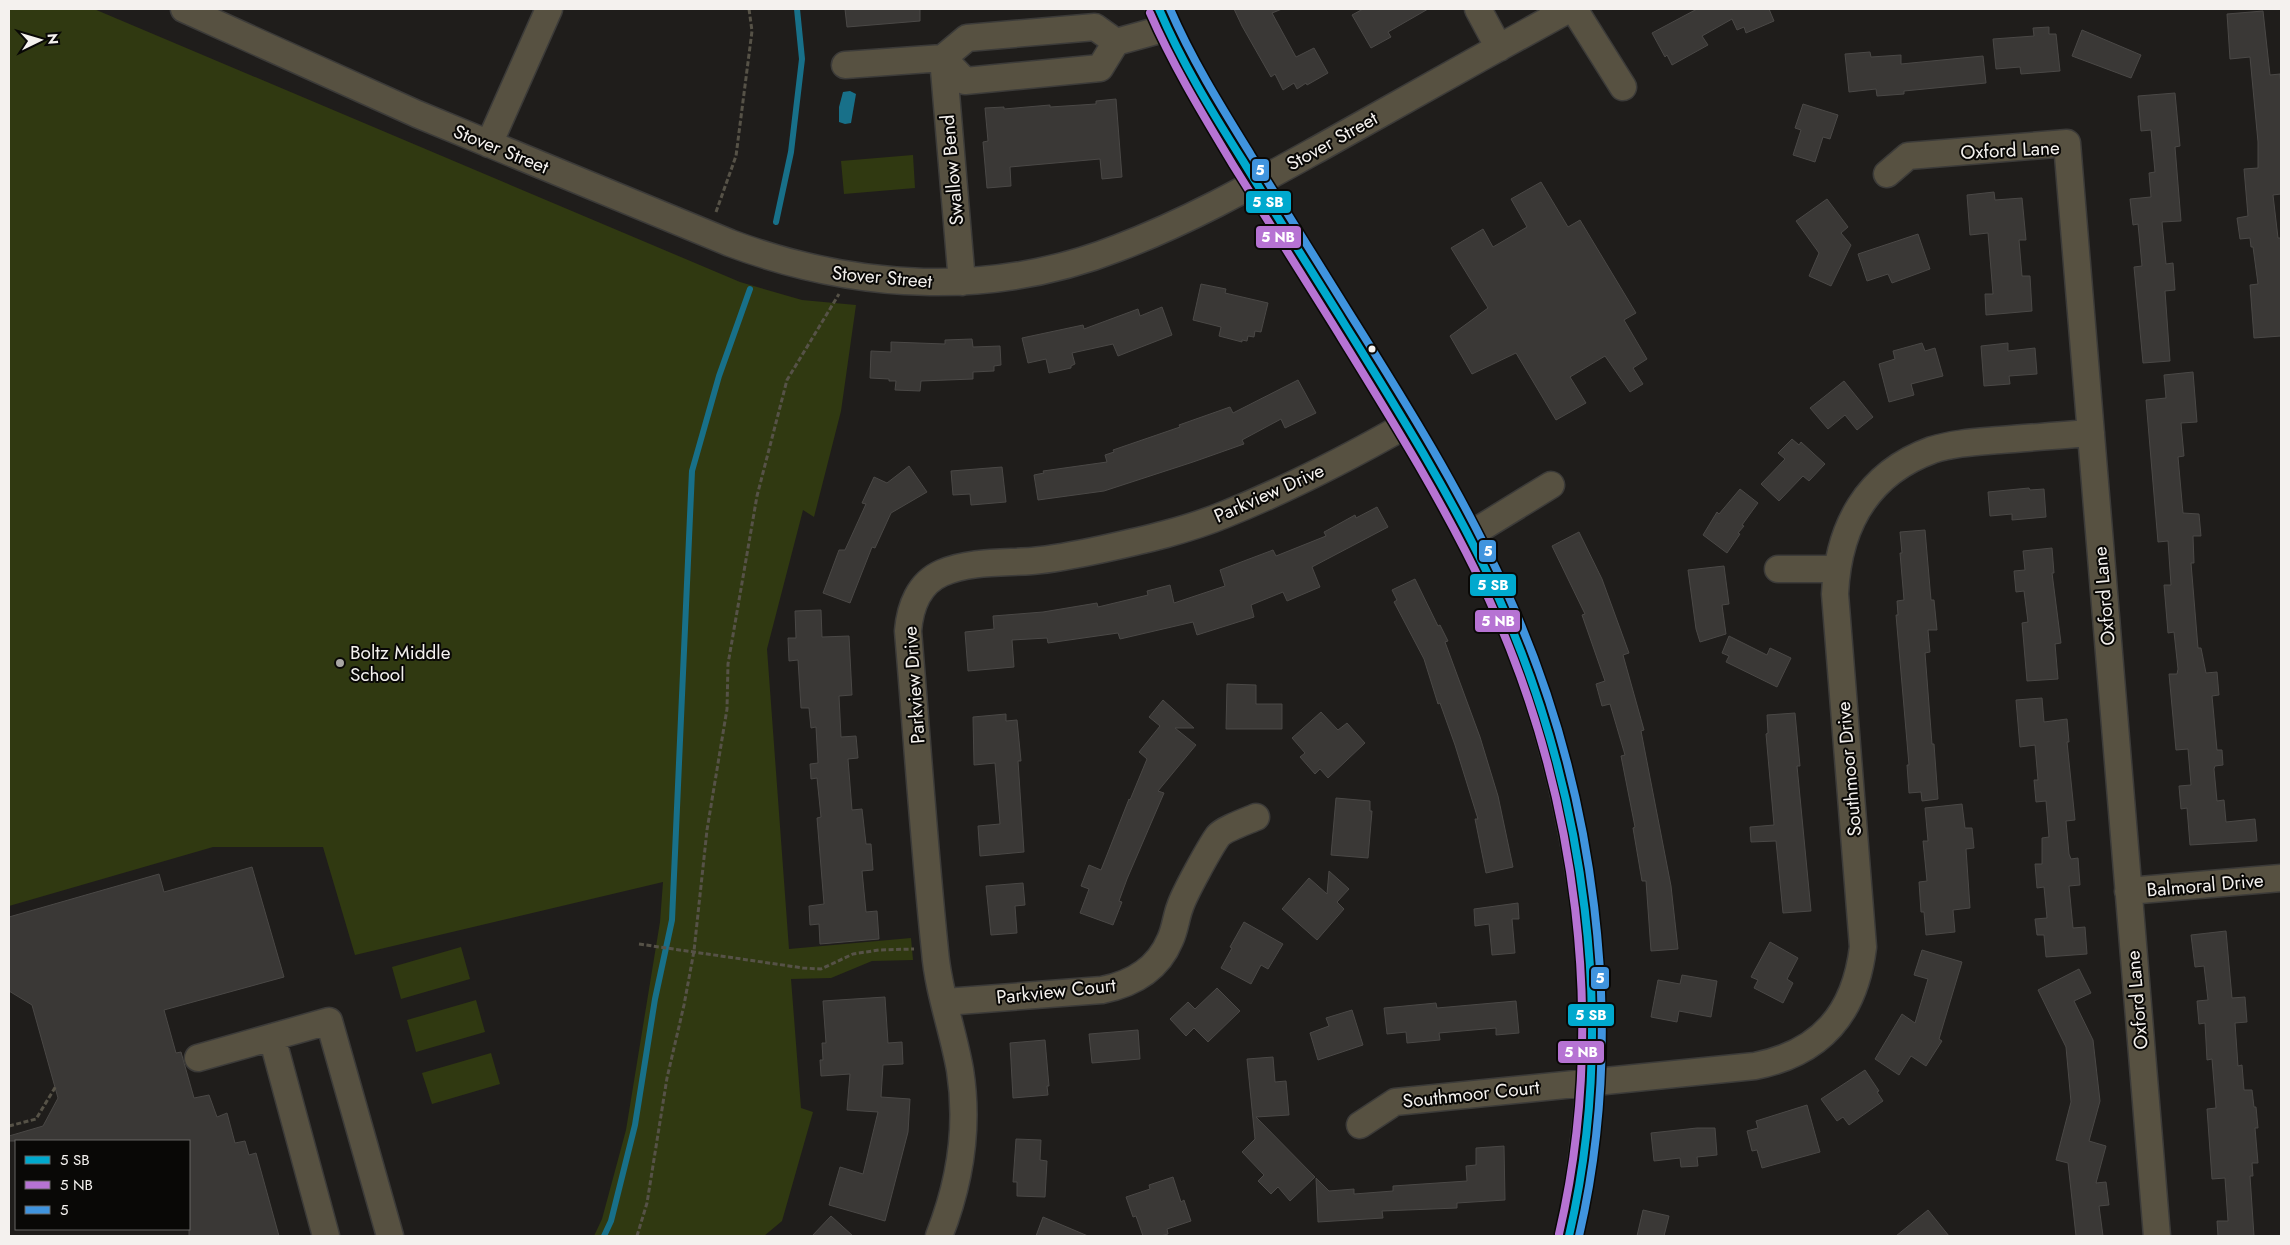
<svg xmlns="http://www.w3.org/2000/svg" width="2290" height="1245" font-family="Jost,sans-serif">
	<rect width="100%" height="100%" fill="#1f1d1b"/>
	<!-- green -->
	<path fill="#303911" d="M9 9H94L740 282 802 300 856 305 841 411 814 517 803 510 767 649 789 949 911 938 913 960 872 961 831 978 791 979 801 1108 813 1112 782 1221 764 1236H594L602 1219 626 1130 660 922 663 882 355 955 323 847H213L9 906Z
		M913 155 915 188 844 194 841 161Z
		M461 947 470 979 401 999 392 967Z
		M476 1000 485 1032 416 1052 407 1020Z
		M491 1053 500 1084 432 1104 422 1073Z"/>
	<!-- water -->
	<path fill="#187089" d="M850 91 856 94 851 123 845 124 839 122V107L843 92Z"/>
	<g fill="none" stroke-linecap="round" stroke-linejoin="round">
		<!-- stream -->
		<path stroke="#187089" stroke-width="6" d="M776 222 791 152 802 59 797 9
			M604 1236 611 1221 635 1125 655 999 672 920 692 471 719 376 750 289"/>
	</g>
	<!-- building -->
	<path fill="#3a3836" stroke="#4a4846" d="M845 9H920V21L847 27Z
		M1234 9H1282L1272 13 1296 57 1314 48 1328 73 1307 85 1306 83 1297 89 1294 83 1283 90 1275 74 1271 77 1242 26Z
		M1363 9H1428L1388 32 1391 37 1371 48 1352 15Z
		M1697 9H1769L1774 21 1746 33 1744 27 1737 30 1732 19 1702 36 1708 45 1672 65 1667 55 1665 57 1652 33Z
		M2263 11 2270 75 2280 74 2281 86V194L2273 195 2278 238H2281V336L2254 338 2250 285 2258 284 2253 247H2251L2250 238 2240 239 2237 218 2248 216 2244 169 2258 168V142L2250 57 2230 59 2227 14Z
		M2049 27V34H2056L2060 71 2021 74 2020 67 1996 69 1993 39 2034 36 2033 28Z
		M2082 30 2141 55 2131 78 2072 56Z
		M1870 52 1871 57 1901 55V64L1983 56 1986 83 1904 91V94L1877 96 1876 89 1849 92 1845 54Z
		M2175 93 2180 146 2175 147 2181 221 2162 222 2166 264 2173 263 2175 290 2165 291 2170 361 2143 363 2134 267 2142 266 2138 224 2133 225 2130 199 2151 197 2149 173 2155 172 2151 130 2141 131 2138 96Z
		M1116 99 1122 177 1102 179 1100 159 1010 167 1011 186 987 188 983 142 988 141 985 108 1004 107V109L1050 105V107L1096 104V101Z
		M1803 104 1838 115 1830 139 1823 137 1815 162 1793 155 1801 130 1795 128Z
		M1541 182 1568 227 1580 220 1636 313 1624 320 1647 359 1633 368 1643 384 1630 392 1605 356 1570 377 1586 403 1556 420 1516 353 1472 374 1450 336 1488 308 1451 248 1483 229 1493 247 1527 227 1511 199Z
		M1994 192 1995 200 2022 198 2026 240H2019L2022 276H2030L2032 311 1986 315 1985 294H1993L1988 233 1970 235 1967 195Z
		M1827 199 1848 227 1841 233 1851 245 1831 286 1809 276 1819 253 1796 221Z
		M1918 234 1930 269 1892 283 1888 274 1867 281 1858 254Z
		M1201 284 1226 289 1225 293 1268 303 1261 332 1255 331 1254 337 1248 336 1247 341 1242 340V342L1219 336 1221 327 1193 320Z
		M1162 307 1172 335 1118 356 1113 344 1072 353 1075 364 1071 366V368L1049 373 1046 359 1028 363 1022 338 1083 325 1084 329 1138 309 1140 316Z
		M972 339 973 347 1000 346 1001 365 994 366V371L973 372V379L921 381 920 391 895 390 896 381H889V379L870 378 871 351 891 352V342L945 344V340Z
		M1922 343 1925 351 1935 348 1943 376 1911 384 1914 395 1889 402 1879 364 1895 359 1893 351Z
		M2008 343V351L2035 348 2037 374 2009 376 2010 384 1984 386 1981 346Z
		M2193 372 2197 422 2181 423 2184 456 2178 457 2183 513 2199 514 2201 536H2193L2194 563H2191L2198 648H2201L2206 673 2217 672 2219 695 2212 696 2217 750H2222L2223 765 2215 766 2214 769 2217 801 2224 800 2226 822 2255 819 2257 841 2190 845 2187 808 2181 809 2179 786 2191 785 2188 749 2176 750 2169 674H2177L2178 669 2174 632 2168 633 2164 585H2171L2168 541 2158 542 2146 400 2166 398 2164 375Z
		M1298 380 1316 413 1285 428 1281 419 1242 440 1244 444 1193 462 1104 491 1038 500 1034 475 1044 473 1043 471 1107 462 1105 455 1114 452 1113 450 1180 427 1179 425 1230 407 1233 413Z
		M1844 381 1873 417 1857 430 1845 415 1828 429 1810 408Z
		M1792 439 1799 445 1801 442 1825 464 1809 481 1803 476 1779 501 1761 484 1785 459 1778 453Z
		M909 466 927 492 891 513 875 548 872 547 850 603 823 593 839 550H845L866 504 862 503 874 477 887 483Z
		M1002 467 1006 502 971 505 970 494 953 495 951 471Z
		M2029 488 2030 490 2044 489 2046 517 2012 520V514L1990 516 1988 492Z
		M1740 489 1758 503 1742 525 1744 526 1738 533 1740 534 1727 553 1703 535 1717 512 1719 514Z
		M1377 507 1388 527 1312 567 1320 587 1287 601 1283 592 1251 605 1254 617 1197 635 1193 622 1120 639 1118 633 1048 643 1047 638 1012 640 1014 667 968 671 965 632 994 629 993 616 1043 612 1097 603 1098 607 1148 595 1147 591 1170 585 1174 603 1225 586 1220 570 1273 550 1276 556 1326 536 1324 532 1326 531 1355 515 1356 518Z
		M1925 530 1931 600H1934L1937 630H1928L1930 652 1925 653 1932 744H1934L1938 799 1922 801 1921 792 1909 793 1907 765H1909L1896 615H1898L1897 601 1904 600 1900 553H1902L1900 532Z
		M1579 532 1602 579 1629 653 1623 655 1644 730 1641 731 1671 886 1678 949 1651 951 1646 881H1642L1633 828 1635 827 1621 756 1625 755 1610 704 1602 706 1596 684 1605 681 1582 615 1585 614 1552 546Z
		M2052 548 2054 573H2052L2061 643 2055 644 2058 679 2027 681 2022 623 2028 622 2024 591 2016 592 2014 571 2025 570 2023 551Z
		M1724 566 1729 604 1722 605 1726 634 1700 642 1696 629 1688 570Z
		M1415 579 1438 626 1440 625 1448 641 1445 642 1480 737 1498 796 1513 867 1486 873 1475 819H1478L1455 745 1440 703 1438 704 1424 659 1394 602 1397 600 1392 590Z
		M821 610 822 637 849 636 852 695 839 696 841 737 856 736 858 758 848 759 852 810 862 809 866 844H871L873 870 862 871 866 912 877 911 879 939 820 944 819 924 810 925 809 906 824 904 817 818 821 817 817 778 811 779 810 764 818 763 816 727 811 728 809 708H801L798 660 789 661 788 638H796L795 611Z
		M1729 636 1767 655 1770 648 1791 658 1777 687 1726 662 1729 656 1722 653Z
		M1227 684 1256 685V704H1282V729H1226Z
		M2042 698 2044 722 2067 719 2069 742H2067L2075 820 2066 821 2069 854 2071 859 2078 858 2080 885 2069 886 2073 928 2085 927 2087 954 2046 957 2044 935H2037L2035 919 2047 918 2044 887 2037 888 2035 864H2042V838L2049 837 2046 801 2036 802 2034 780H2038L2035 745 2020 747 2016 700Z
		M1163 700 1194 728H1175L1196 745 1158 791 1164 793 1127 879 1119 901 1122 902 1113 925 1080 913 1089 889 1081 886 1089 865 1101 870 1129 799 1130 800 1147 759 1139 752 1160 726 1149 717Z
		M1321 712 1338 730 1347 723 1365 743 1328 778 1320 769 1315 774 1300 757 1305 753 1292 738Z
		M1795 713 1800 766H1797L1811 911 1783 913 1776 841 1751 842 1750 827 1774 825 1766 734 1768 733 1767 715Z
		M1006 714V721L1017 720 1021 761H1018L1024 852 980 856 978 826 1000 824 995 763 974 765 973 717Z
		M1336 798 1370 801V811H1372L1368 858 1331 855Z
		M1962 804 1965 828H1972L1974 848 1966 849 1970 908 1953 910 1955 932 1926 935 1924 912H1921L1919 882 1927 881 1923 841H1928L1925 808Z
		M252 867 284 977 164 1010 176 1053 181 1052 194 1098 209 1095 217 1117 227 1113 235 1143 245 1141 249 1155 256 1153 279 1236H189V1141H9V1136L43 1126 58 1098 32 1005 9 991V917L159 874 164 892Z
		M1329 871 1349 889 1337 902 1344 909 1317 940 1282 909 1309 878 1327 894Z
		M1023 883 1025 905 1015 906 1017 933 991 935 986 886Z
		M1518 903 1519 919H1512L1515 953 1492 955 1489 924 1475 926 1474 909Z
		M1244 922 1283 944 1268 969 1261 965 1251 984 1221 968 1232 948 1230 947Z
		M2226 931 2232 998 2245 997 2247 1022 2235 1023 2238 1066 2242 1065 2244 1090H2252L2254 1107H2256L2258 1128H2255L2258 1163H2252L2253 1176H2250L2254 1236H2218L2217 1221H2228L2225 1178 2212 1179 2207 1109 2216 1108 2212 1059 2207 1060 2205 1023 2199 1024 2197 1001 2208 1000 2204 966 2195 967 2191 935Z
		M1770 942 1798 958 1787 979 1793 983 1783 1003 1754 988 1758 980 1751 977Z
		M1922 950 1962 962 1939 1039 1942 1041 1926 1066 1911 1056 1899 1075 1875 1059 1902 1014 1915 1023 1928 979 1914 975Z
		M2079 969 2091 993 2074 1001 2093 1040 2100 1101 2089 1141 2106 1146 2096 1183 2106 1182 2109 1205 2099 1206 2103 1236H2076L2068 1163 2056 1160 2071 1102 2066 1047 2038 990Z
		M1682 975 1717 981 1711 1017 1679 1011 1677 1022 1651 1017 1658 980 1680 984Z
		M1217 988 1240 1011 1208 1042 1194 1028 1186 1036 1170 1019 1188 1002 1195 1009Z
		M885 997 888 1043 902 1042 903 1064 883 1065 881 1097 910 1099 908 1132 885 1221 829 1205 840 1167 863 1174 878 1112 847 1110 850 1074 821 1076 820 1060H823L822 1043H826L823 1001Z
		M1516 1001 1519 1033 1496 1035V1028L1439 1033 1440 1040 1407 1043 1406 1032 1387 1034 1384 1008 1436 1003 1437 1008Z
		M1352 1010 1363 1045 1318 1060 1310 1033 1329 1026 1326 1018Z
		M1138 1030 1140 1059 1092 1063 1089 1034Z
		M1045 1040 1049 1086H1047L1048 1095 1013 1098 1010 1043Z
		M1273 1057 1275 1082 1286 1081 1289 1115 1256 1117 1315 1177 1290 1201 1278 1187 1271 1194 1258 1181 1264 1175 1242 1152 1255 1139 1247 1059Z
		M1865 1070 1879 1091 1877 1092 1883 1101 1849 1125 1843 1117 1837 1121 1821 1099Z
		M1807 1105 1820 1152 1762 1168 1757 1150 1752 1151 1747 1131 1758 1128 1756 1121Z
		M1697 1128H1715L1717 1155 1697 1157 1698 1166 1681 1167 1680 1158 1654 1161 1651 1133Z
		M1016 1139 1041 1140 1040 1160 1047 1161 1045 1197 1017 1196V1182H1013Z
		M1504 1146 1505 1200 1457 1203V1208L1382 1211 1383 1218 1318 1222 1316 1178 1329 1191 1354 1189V1194L1393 1191V1186L1467 1181 1466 1166 1476 1165V1148Z
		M1173 1177 1181 1202 1184 1200 1191 1221 1167 1229 1168 1234 1160 1236H1143L1136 1216 1133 1217 1126 1197 1150 1189 1149 1185Z
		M1643 1210 1669 1216 1664 1236H1637Z
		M1928 1210 1949 1236H1896Z
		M831 1216 853 1236H812Z
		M1043 1217 1088 1236H1036Z"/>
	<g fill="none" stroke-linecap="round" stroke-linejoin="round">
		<!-- minor casing -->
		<g stroke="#3c3b39" stroke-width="29">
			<path id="minor" d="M184 9 417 114 730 243C856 290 991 298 1118 248 1187 222 1253 185 1318 149 1401 102 1485 55 1569 9
				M1159 9C1179 59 1208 104 1236 150 1292 241 1350 331 1405 423 1438 478 1470 536 1497 594 1552 715 1583 851 1591 983 1594 1038 1590 1096 1583 1150 1579 1179 1576 1208 1569 1236
				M1478 9 1499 48
				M1574 9 1623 87
				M943 58 962 282
				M943 58 965 81 1100 68 1116 42
				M845 65 943 58 967 38 1095 27 1116 42 1167 28
				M489 144 549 9
				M1887 174 1908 156 2067 143 2157 1236
				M1468 536 1551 485
				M1778 569H1836
				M2128 891 2281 878
				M945 1002 1102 990C1132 984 1158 969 1170 940 1175 930 1176 917 1180 907 1184 894 1210 847 1218 836 1224 829 1247 821 1256 817
				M272 1037 326 1236
				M198 1058 329 1021 390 1236
				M1360 1125 1395 1102 1755 1066C1821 1053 1855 1014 1863 947L1835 594C1838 528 1866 474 1932 450 1954 443 1977 442 2000 440 2030 438 2060 435 2091 433
				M939 1236C960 1183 969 1127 960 1070 953 1030 938 991 935 951 924 845 917 738 908 631 910 607 919 583 942 573 969 561 1003 563 1032 561 1055 559 1080 554 1103 549 1144 540 1188 530 1226 514 1288 489 1348 458 1406 425"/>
		</g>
		<!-- path -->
		<path stroke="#565247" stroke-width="3" stroke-dasharray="5 2.5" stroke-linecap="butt" d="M716 212 736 156 752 31 749 9
			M639 944 803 968 821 969 853 954 879 950 914 949
			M9 1126 36 1119 56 1086
			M637 1236 647 1203 667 1078 684 1005 694 951 707 830 727 709 728 664 757 496 787 380 839 294"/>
		<!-- minor -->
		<use href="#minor" stroke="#575141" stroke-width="26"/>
		<!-- bus-1 casing -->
		<g stroke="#090806" stroke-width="11">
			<path id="bus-1" d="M1159 9C1182 63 1212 112 1243 161 1276 215 1309 267 1342 320 1397 409 1454 499 1497 594 1586 792 1618 1024 1569 1236"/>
		</g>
		<!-- bus-2 casing -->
		<g stroke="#090806" stroke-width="11">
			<path id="bus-2" d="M1150 13C1173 66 1203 115 1233 165 1266 218 1299 270 1332 323 1387 412 1443 501 1487 595 1577 791 1608 1023 1559 1234"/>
		</g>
		<!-- bus-3 casing -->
		<g stroke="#090806" stroke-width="11">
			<path id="bus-3" d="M1170 9C1192 60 1222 108 1251 155 1284 208 1317 261 1350 314 1406 403 1462 493 1505 588 1595 785 1628 1024 1579 1236"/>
		</g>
		<!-- bus-1 -->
		<use href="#bus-1" stroke="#00a9ce" stroke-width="8"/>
		<!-- bus-2 -->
		<use href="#bus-2" stroke="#b673d3" stroke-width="8"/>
		<!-- bus-3 -->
		<use href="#bus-3" stroke="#4094de" stroke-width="8"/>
	</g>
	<!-- markers -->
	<circle fill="#f4f1ee" stroke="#090806" stroke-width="2" cx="1372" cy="349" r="4.5"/>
	<circle fill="#a9a7a4" stroke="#090806" stroke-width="2" cx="340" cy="663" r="5"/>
	<g text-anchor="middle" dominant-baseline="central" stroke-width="4" stroke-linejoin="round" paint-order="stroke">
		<!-- street labels -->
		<g font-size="19" fill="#f4f1ee" stroke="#090806">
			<text transform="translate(1332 141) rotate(-29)">Stover Street</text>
			<text transform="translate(501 149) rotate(22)">Stover Street</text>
			<text transform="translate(2010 150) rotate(-3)">Oxford Lane</text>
			<text transform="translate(952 170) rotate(-95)">Swallow Bend</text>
			<text transform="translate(882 277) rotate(5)">Stover Street</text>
			<text transform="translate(1269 493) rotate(-24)">Parkview Drive</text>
			<text transform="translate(2104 596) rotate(-95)">Oxford Lane</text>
			<text transform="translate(914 685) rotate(-94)">Parkview Drive</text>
			<text transform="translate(1849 769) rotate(-95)">Southmoor Drive</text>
			<text transform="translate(2205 885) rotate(-5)">Balmoral Drive</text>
			<text transform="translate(1056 991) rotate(-6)">Parkview Court</text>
			<text transform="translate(2137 1000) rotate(-95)">Oxford Lane</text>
			<text transform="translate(1471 1094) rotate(-6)">Southmoor Court</text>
		</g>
		<!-- poi labels -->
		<g font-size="19" fill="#f4f1ee" stroke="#090806" text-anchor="start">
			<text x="350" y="652">Boltz Middle<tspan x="350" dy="22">School</tspan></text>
		</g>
	</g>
	<g stroke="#090806" stroke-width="2">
		<rect x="1251" y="158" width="19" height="24" rx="5" fill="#4094de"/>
		<rect x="1245" y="190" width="47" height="24" rx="5" fill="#00a9ce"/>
		<rect x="1255" y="225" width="47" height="24" rx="5" fill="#b673d3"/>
		<rect x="1478" y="539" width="19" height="24" rx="5" fill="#4094de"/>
		<rect x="1469" y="573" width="48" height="24" rx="5" fill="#00a9ce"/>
		<rect x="1474" y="609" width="47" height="24" rx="5" fill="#b673d3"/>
		<rect x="1590" y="966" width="20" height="24" rx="5" fill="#4094de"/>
		<rect x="1567" y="1003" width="48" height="24" rx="5" fill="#00a9ce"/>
		<rect x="1557" y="1040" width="48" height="24" rx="5" fill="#b673d3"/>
	</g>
	<g font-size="14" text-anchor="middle" font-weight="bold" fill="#fff">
		<text x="1260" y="175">5</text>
		<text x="1268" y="207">5 SB</text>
		<text x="1278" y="242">5 NB</text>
		<text x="1488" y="556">5</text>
		<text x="1493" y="590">5 SB</text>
		<text x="1498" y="626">5 NB</text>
		<text x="1600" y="983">5</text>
		<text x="1591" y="1020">5 SB</text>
		<text x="1581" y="1057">5 NB</text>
	</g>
	<!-- border -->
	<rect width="2290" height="1245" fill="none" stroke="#f4f1ee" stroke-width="20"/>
	<!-- legend -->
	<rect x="15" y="1140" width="175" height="90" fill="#090806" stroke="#676563"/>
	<rect x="25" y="1156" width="25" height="8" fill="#00a9ce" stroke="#676563"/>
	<text x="60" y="1165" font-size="15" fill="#f4f1ee">5 SB</text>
	<rect x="25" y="1181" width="25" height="8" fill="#b673d3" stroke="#676563"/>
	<text x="60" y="1190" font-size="15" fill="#f4f1ee">5 NB</text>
	<rect x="25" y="1206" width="25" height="8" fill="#4094de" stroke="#676563"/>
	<text x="60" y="1215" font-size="15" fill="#f4f1ee">5</text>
	<!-- north arrow -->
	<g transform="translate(40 40) rotate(85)" stroke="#090806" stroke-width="4" paint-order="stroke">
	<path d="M0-4L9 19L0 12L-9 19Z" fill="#f4f1ee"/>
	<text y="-8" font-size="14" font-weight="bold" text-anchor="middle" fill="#f4f1ee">N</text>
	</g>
</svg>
